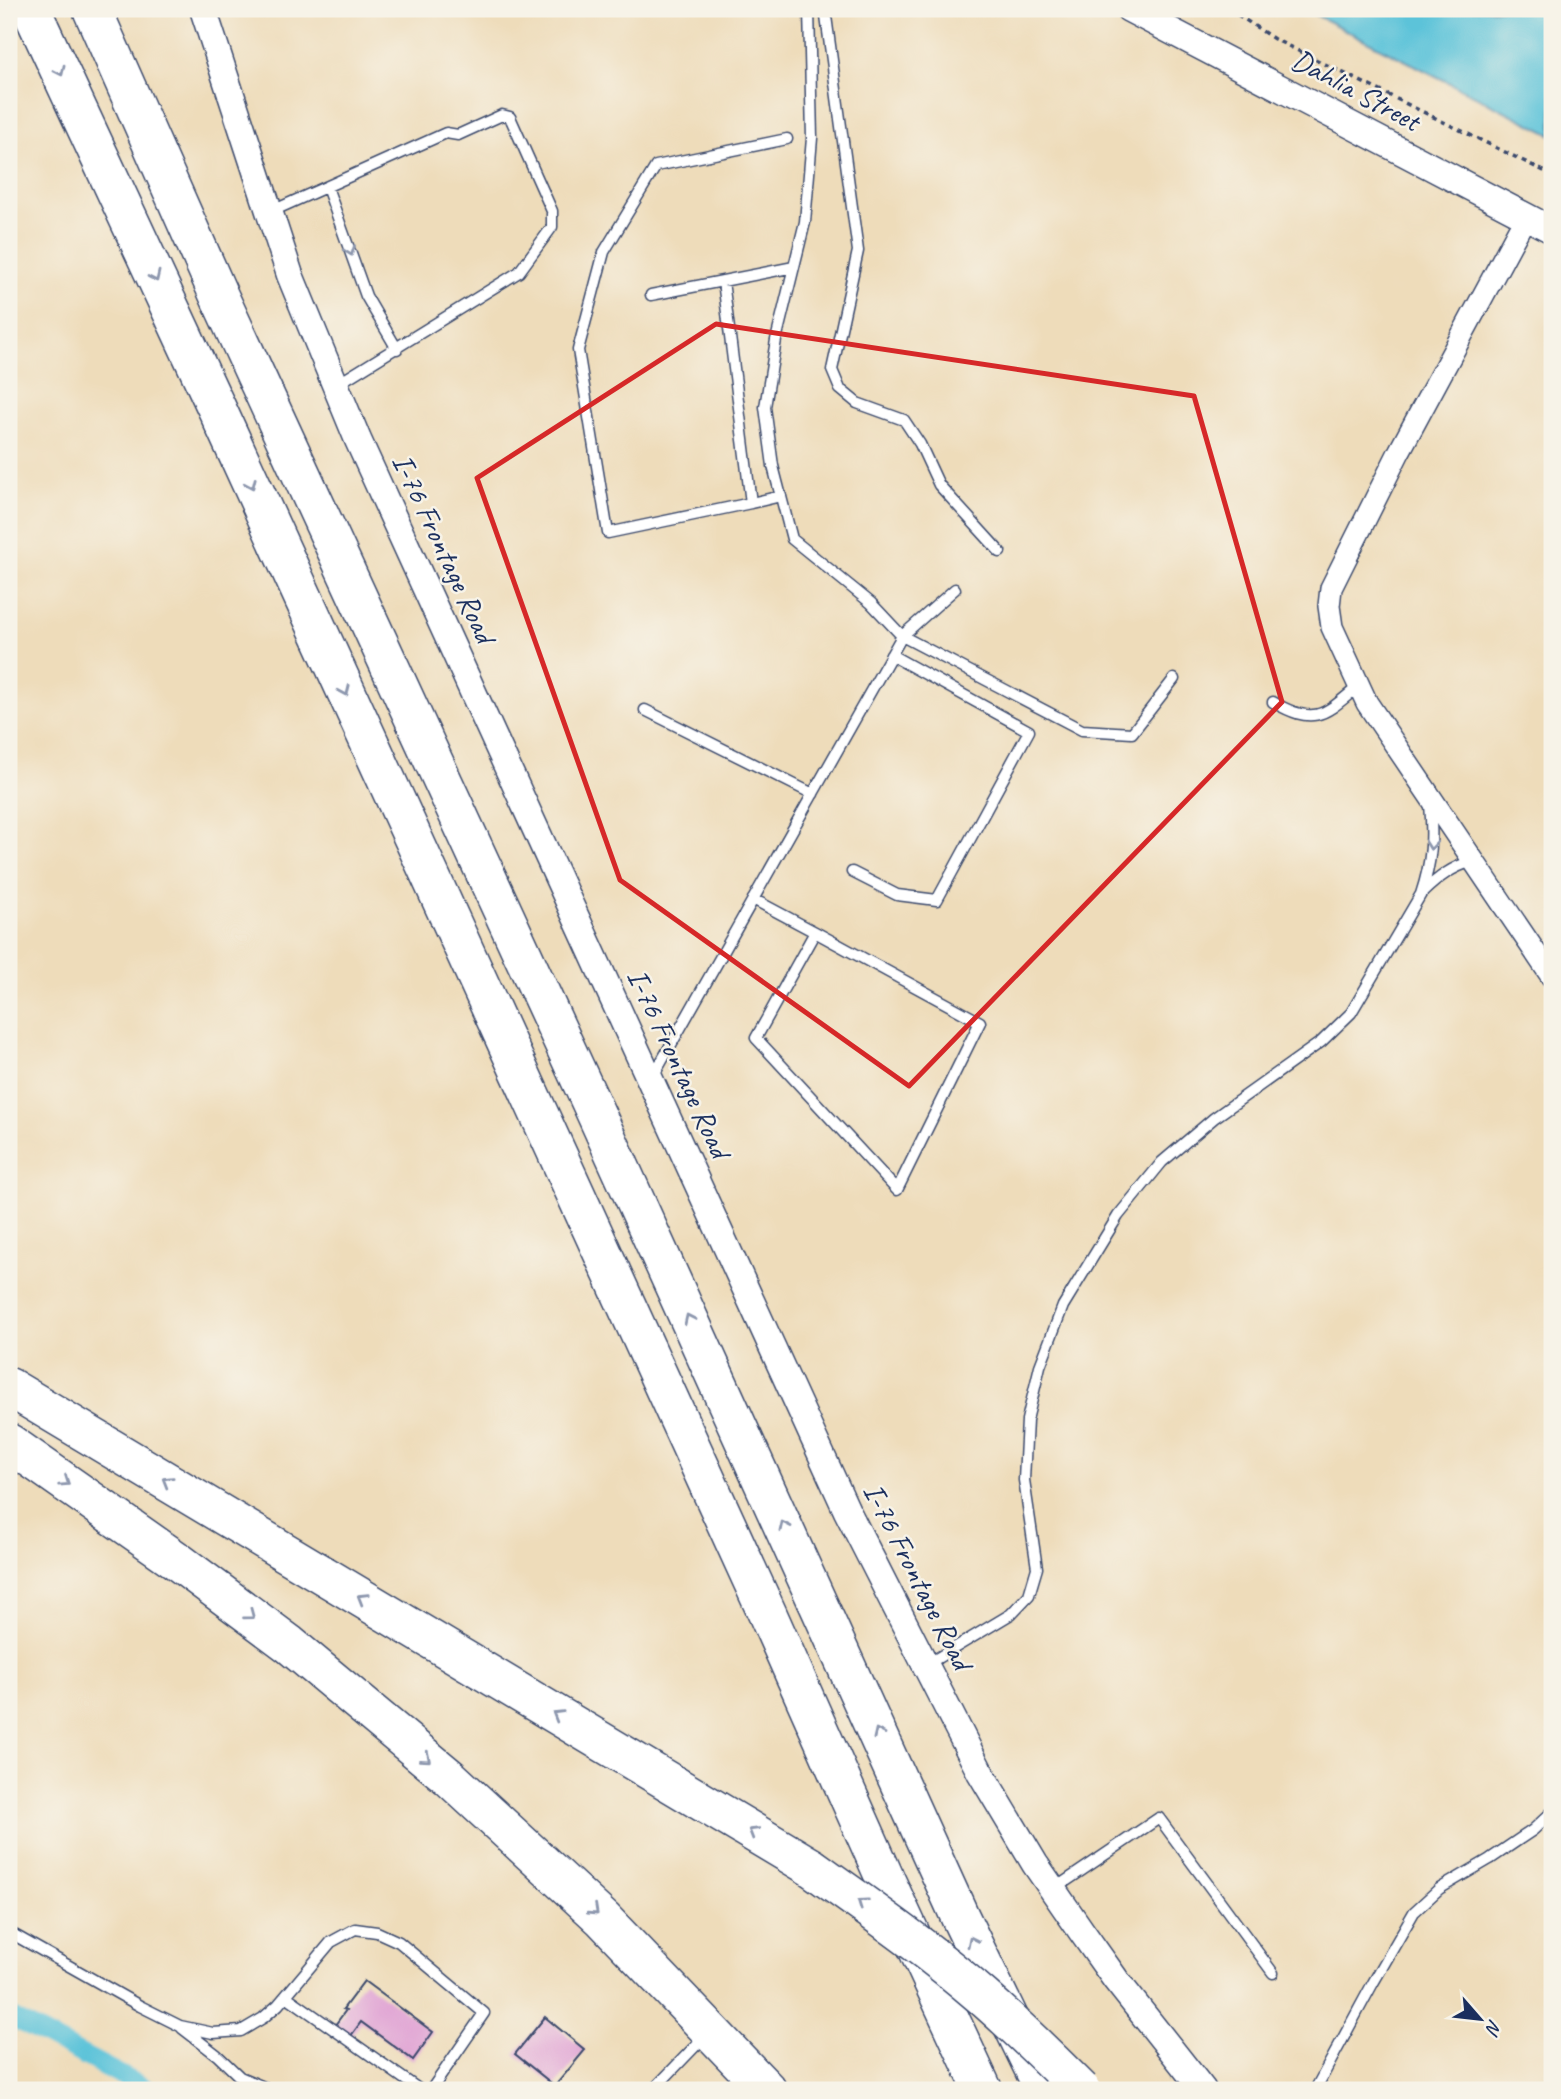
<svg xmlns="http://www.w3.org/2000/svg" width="1561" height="2099" font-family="Caveat,sans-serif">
	<rect width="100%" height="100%" fill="#f7f3e8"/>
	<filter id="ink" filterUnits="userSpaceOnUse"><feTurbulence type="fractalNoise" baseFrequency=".0143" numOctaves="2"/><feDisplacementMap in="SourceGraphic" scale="14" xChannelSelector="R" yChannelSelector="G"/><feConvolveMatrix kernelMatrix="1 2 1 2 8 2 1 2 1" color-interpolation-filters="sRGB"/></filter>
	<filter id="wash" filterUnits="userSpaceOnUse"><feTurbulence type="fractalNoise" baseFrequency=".00686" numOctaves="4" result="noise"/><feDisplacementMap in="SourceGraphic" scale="28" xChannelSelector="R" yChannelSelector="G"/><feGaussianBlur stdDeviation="1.57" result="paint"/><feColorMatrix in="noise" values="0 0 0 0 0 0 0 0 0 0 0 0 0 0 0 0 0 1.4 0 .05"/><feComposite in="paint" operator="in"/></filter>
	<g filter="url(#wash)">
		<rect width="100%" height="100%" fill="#eedcba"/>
		<!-- water -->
		<path fill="#5cc3d9" stroke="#3c799c" stroke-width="2" d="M1304 9H1552V135Z"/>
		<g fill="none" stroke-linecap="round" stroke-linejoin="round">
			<!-- canal -->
			<path stroke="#5cc3d9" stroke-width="19" d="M9 2016 149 2090"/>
		</g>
		<g id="blocks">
			<!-- building -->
			<path fill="#df9fd3" d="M364 1981 433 2032 413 2060 361 2022 350 2037 335 2025 346 2010 343 2009Z
				M545 2017 585 2050 555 2086 515 2054Z"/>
		</g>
	</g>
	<g filter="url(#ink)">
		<use href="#blocks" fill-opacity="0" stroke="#3b496c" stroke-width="2"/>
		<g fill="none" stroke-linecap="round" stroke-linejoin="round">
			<!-- service casing -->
			<g stroke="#3b496c" stroke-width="13">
				<path id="service" d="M825 9 858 251 832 370 840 389 857 403 904 420 920 444 939 485 1000 552
					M327 187 366 296 397 349
					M270 212 446 133 458 135 502 115 510 117 552 211V227L519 272 336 385
					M723 281 751 503 608 533 578 350 604 252 656 166 787 139
					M651 295 794 267
					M751 503 781 496
					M955 589 902 636 1082 730 1132 733 1174 679
					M1273 702C1316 727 1325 714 1359 686
					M645 710 813 794
					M852 872 897 895 937 900 1029 731 891 655
					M1423 892C1439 877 1452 867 1473 861
					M753 899 815 932 756 1038 897 1190 980 1022 815 932
					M651 1080 902 636 871 603 792 539 773 466 765 407 776 340 805 222 812 138 809 9
					M926 1665 1011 1614 1029 1595 1037 1568 1024 1480 1027 1420 1040 1366 1063 1306 1118 1216 1162 1162 1214 1118 1321 1042 1351 1013 1421 894C1432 861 1433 838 1430 804
					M1054 1889 1159 1818 1273 1973
					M9 1932 140 2006 180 2026 213 2033 241 2031 263 2018 278 2005 331 1942 355 1929 377 1932 399 1942 484 2013 431 2090
					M286 1996 420 2090
					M182 2028 217 2055 240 2077 271 2090
					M653 2090 707 2034
					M1315 2090 1373 1983 1414 1912 1439 1889 1490 1859 1533 1830 1552 1812"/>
			</g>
			<!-- minor casing -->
			<g stroke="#3b496c" stroke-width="24">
				<path id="minor" d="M1526 216 1399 452 1331 588 1329 606 1332 627 1367 703 1552 977"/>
			</g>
			<!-- tertiary casing -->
			<g stroke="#3b496c" stroke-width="29">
				<path id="tertiary" d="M203 9 290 275 358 440 847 1511 980 1772 1035 1864 1082 1932 1116 1980 1203 2090
					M1129 9 1552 230"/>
			</g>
			<!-- motorway casing -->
			<g stroke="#3b496c" stroke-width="41">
				<path id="motorway" d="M31 9 218 411 767 1613 887 1883 983 2090
					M92 9 219 296 592 1105 960 1917 1044 2090
					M9 1387 811 1867
					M9 1443 176 1560 289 1644 450 1778 603 1919 767 2090"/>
			</g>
			<!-- path -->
			<path stroke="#3b496c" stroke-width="3.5" stroke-dasharray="5 5" stroke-linecap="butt" d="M1229 9 1274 39 1552 175"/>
			<!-- service -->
			<use href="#service" stroke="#fff" stroke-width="10"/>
			<!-- minor -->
			<use href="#minor" stroke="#fff" stroke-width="21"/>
			<!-- tertiary -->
			<use href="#tertiary" stroke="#fff" stroke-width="26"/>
			<!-- motorway -->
			<use href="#motorway" stroke="#fff" stroke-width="38"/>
			<!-- motorway-bridge casing -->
			<g stroke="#3b496c" stroke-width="41" stroke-linecap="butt">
				<path id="motorway-bridge" d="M811 1867C870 1909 929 1950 983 1997 1017 2027 1049 2058 1081 2090"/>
			</g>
			<!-- motorway-bridge -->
			<use href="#motorway-bridge" stroke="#fff" stroke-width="38"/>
		</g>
		<!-- one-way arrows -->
		<defs><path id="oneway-chevron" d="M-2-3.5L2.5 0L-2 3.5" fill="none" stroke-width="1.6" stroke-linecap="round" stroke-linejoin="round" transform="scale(1.75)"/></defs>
		<g stroke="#8d97ae">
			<use href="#oneway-chevron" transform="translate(60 71) rotate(65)"/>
			<use href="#oneway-chevron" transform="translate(350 251) rotate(70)"/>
			<use href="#oneway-chevron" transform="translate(155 277) rotate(65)"/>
			<use href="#oneway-chevron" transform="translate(251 484) rotate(66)"/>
			<use href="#oneway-chevron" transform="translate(345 691) rotate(66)"/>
			<use href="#oneway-chevron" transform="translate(1431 845) rotate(96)"/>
			<use href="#oneway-chevron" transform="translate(689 1319) rotate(-115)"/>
			<use href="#oneway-chevron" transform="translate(167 1481) rotate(-149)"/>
			<use href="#oneway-chevron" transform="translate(65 1482) rotate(34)"/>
			<use href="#oneway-chevron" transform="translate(784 1526) rotate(-115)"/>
			<use href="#oneway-chevron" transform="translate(362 1598) rotate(-149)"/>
			<use href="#oneway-chevron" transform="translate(250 1615) rotate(37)"/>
			<use href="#oneway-chevron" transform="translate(557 1715) rotate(-149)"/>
			<use href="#oneway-chevron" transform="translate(878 1733) rotate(-115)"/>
			<use href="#oneway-chevron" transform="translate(426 1758) rotate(40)"/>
			<use href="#oneway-chevron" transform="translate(753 1832) rotate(-149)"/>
			<use href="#oneway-chevron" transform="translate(862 1903) rotate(-145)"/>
			<use href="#oneway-chevron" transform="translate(594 1911) rotate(43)"/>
			<use href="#oneway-chevron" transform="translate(972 1941) rotate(-116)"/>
		</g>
	</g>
	<!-- marked area -->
	<path fill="none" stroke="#d62828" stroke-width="5" stroke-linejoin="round" d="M716 324 1194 396 1282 702 909 1086 620 880 477 478Z"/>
	<g text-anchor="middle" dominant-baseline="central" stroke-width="5" stroke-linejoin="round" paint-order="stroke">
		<!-- street labels -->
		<g font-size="30" fill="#1b2f5e" stroke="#f7f3e8">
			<text transform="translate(1356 90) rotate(28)">Dahlia Street</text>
			<text transform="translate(444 548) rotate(65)">I-76 Frontage Road</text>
			<text transform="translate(679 1063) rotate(65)">I-76 Frontage Road</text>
			<text transform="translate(918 1576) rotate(63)">I-76 Frontage Road</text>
		</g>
	</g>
	<!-- margin -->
	<rect width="1561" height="2099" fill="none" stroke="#f7f3e8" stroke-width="35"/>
	<!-- north arrow -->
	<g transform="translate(1480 2019) rotate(118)" stroke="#f7f3e8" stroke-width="5" paint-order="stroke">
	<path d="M0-5L12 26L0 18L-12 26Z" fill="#1b2f5e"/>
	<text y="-10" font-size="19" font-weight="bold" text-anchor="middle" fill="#1b2f5e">N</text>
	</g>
</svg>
